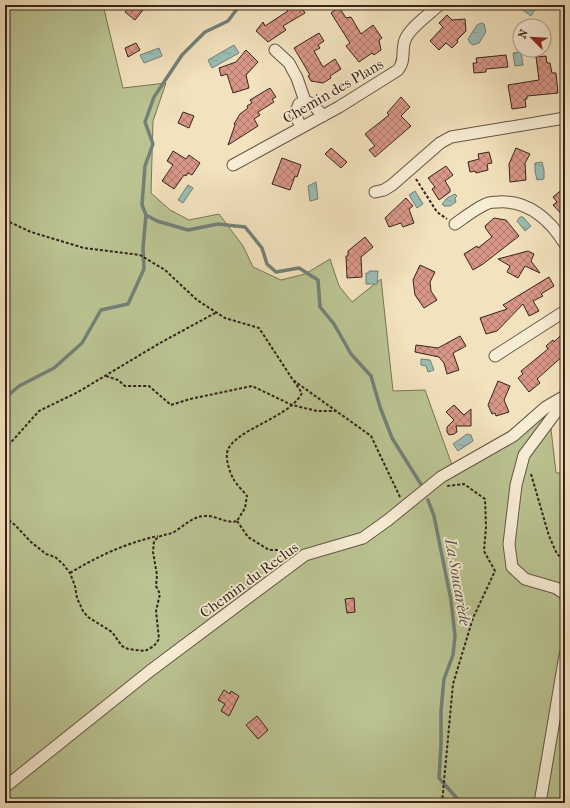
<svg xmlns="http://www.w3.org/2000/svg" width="570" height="808" font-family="'IM FELL French Canon',serif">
	<defs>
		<pattern id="water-ripples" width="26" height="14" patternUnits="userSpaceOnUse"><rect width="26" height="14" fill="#9bbdb4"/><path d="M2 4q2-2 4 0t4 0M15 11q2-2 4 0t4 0" fill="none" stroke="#86a29a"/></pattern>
		<pattern id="building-cross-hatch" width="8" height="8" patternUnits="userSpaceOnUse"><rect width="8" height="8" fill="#d89687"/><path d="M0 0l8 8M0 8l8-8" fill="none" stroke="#b07a6e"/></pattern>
	</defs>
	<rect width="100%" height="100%" fill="#f2e2bd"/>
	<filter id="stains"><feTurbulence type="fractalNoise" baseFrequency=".005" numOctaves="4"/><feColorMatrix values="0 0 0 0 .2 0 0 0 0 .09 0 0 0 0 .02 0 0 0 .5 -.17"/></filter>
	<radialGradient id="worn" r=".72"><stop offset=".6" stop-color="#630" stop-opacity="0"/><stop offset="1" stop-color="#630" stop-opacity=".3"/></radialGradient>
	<!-- grass -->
	<path fill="#bac391" stroke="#787457" d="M5 5H103L123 88 166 83 153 121 151 193 170 210 189 220 219 214 243 246 253 267 281 280 305 274 330 259 339 286 352 302 381 279 393 391 425 390 452 465 499 440 538 406 551 429 556 473H565V803H5Z"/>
	<!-- water -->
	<path fill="url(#water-ripples)" stroke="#738078" d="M516 5H533L536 8 531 16Z
		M481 23 484 24 486 32 479 43 473 45 470 43 468 39 477 25Z
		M234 45 239 53 212 68 208 60Z
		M159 48 162 56 144 63 140 55Z
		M521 52 523 65 515 66 513 53Z
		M542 162 544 170V179L537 180 535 171V163Z
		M316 182 318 199 310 201 308 186Z
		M188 185 193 188 183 203 178 200Z
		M415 191 423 204 417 208 409 195Z
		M455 194 457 196 455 198 456 202 450 206H444L442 204 447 198Z
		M520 217H523L531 226 525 231 517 221Z
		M369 271H378L377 284H366V273H369Z
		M421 359 430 360 434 370 428 372 426 366 421 365Z
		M467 434 471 435 473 441 458 451 453 444Z"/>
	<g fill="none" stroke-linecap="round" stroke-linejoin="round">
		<!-- stream -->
		<path stroke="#738078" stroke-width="3.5" d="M240 5 228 21 205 32 182 55 154 97 145 122 153 144 145 166 142 205 146 215 157 221 188 230 218 224 245 227 262 248 267 264 276 272 299 268 318 280 320 307 334 324 351 354 371 376 380 407 392 438 422 486
			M5 398 19 386 54 368 82 343 101 310 128 304 144 269 143 248 146 215
			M428 500 434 516 451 600 455 636 453 655 444 679 441 711V745L439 778 461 803"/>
	</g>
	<!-- building -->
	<path fill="url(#building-cross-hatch)" stroke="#36241d" d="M131 5H147L135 20 125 12Z
		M285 5H300L305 13 283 26 286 30 268 42 256 31 263 22 265 26 288 11Z
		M339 7 346 18 351 17 361 34 373 25 382 38 379 40 381 50 374 55 372 53 359 62 346 46 350 43 331 13Z
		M447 15 452 20 465 19 466 31 457 40 458 42 452 48 446 43 439 50 430 41 443 27 439 23Z
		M319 33 324 41 318 45 320 48 314 51 323 67 335 59 341 69 330 76 331 78 323 83 311 81 308 76 310 75 294 48Z
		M136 43 140 50 128 57 125 48Z
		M246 50 258 62 246 75 249 88 233 93 227 74 221 76 219 68 236 62Z
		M506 55 508 67 486 69V72L474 73 473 63H477L476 58Z
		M546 56 547 63H550L552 73H556L558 93 527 96V99H525L526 107 512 109 508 85 539 80 536 57Z
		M270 88 276 97 272 99 274 102 258 112 260 115 254 119 258 126 228 145 235 125 234 124 240 114 248 108 247 106 252 103 250 100Z
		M401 97 410 107 401 116 411 126 375 157 369 150 375 146 365 134 389 115 387 113Z
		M183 112 194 116 189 128 178 123Z
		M331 148 347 162 341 168 325 154Z
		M516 148 530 154 525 163 526 180 510 182 509 164Z
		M173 151 186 159 189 155 200 163 192 175 188 173 186 176 184 175 174 189 162 181 173 165 167 161Z
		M489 152 492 163 487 164 488 170 476 173 475 171 470 172 468 162 479 159 478 154Z
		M282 158 301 165 297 177 295 176 290 190 272 184Z
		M446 166 453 175 445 181 450 189V192L439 200 432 189 435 187 428 178Z
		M565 187V218L553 205 557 202 553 197Z
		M406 198 413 206 409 209 414 223 403 227 401 223 389 227 385 218Z
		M494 218 506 220 519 236 483 264 473 270 464 254 477 246 478 248 492 237 486 229 485 226Z
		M365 237 373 247 361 257 362 277 347 278 346 256H348V251Z
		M528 251 534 254 531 261 540 273 525 266 518 278 507 272 510 266 498 259Z
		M420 265 435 272 430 282 431 291 437 300 424 308 415 295 413 280Z
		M549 277 554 286 541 294 543 296 533 301 539 311 529 316 523 304 497 331 486 334 480 318 507 309 503 305Z
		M565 331V354L537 379 540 383 529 392 518 378 523 374 521 371 548 349 546 346 553 340 554 342Z
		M460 336 466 346 453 353 459 370 447 374 444 363 439 357 415 352 416 345 438 348Z
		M498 381 510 386 504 400 509 412 496 416 495 413 492 414 488 405Z
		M454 405 464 415 471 409V426H456L457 432 454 434 449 435 447 432V427L454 420 446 412Z
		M354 598 355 612 347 613 345 599Z
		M224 690 230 694 231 691 239 696 229 716 221 711 225 704 218 700Z
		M257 716 268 730 258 739 246 725Z"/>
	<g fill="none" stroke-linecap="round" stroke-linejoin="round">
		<!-- minor casing -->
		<g stroke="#655445" stroke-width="13">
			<path id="minor" d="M275 50 289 63 297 78 305 101
				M301 127 295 114 299 104 305 101C313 103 317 109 323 116
				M233 165 339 107 398 70C406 60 401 51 405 40 409 28 430 14 439 5
				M375 192 384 190 392 185 440 143 451 137 565 118
				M455 224C465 217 475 209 486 204 490 202 494 202 498 202 528 200 550 220 565 244
				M495 356 565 311
				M565 400 524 455 516 485 509 544 512 567 525 579 556 588 565 594
				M5 787 150 671 305 555 363 538 388 520 441 477 513 436 546 407 565 396
				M540 803 565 655"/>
		</g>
		<!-- path -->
		<path stroke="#36241d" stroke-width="2" stroke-dasharray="3 2" stroke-linecap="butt" d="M416 179 437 212 447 219
			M5 220 31 232 84 248 140 255 165 270 197 300 225 318 259 328 293 380 371 436 400 497
			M106 376 118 380 125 386H149L171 405 190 399 252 386 292 405 317 411H335
			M5 449 39 411 78 392 160 343 217 312
			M531 474 549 536 557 554 565 560
			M5 517 15 525 31 542 46 554 55 557 63 564 70 573 75 586 77 598 83 611 88 617 112 632 122 646 128 649 145 651 154 646 159 639 156 611 160 594 156 586 157 575 153 552 154 541C162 533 166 536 174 532 184 526 194 515 207 516 217 516 227 524 237 521L245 508 247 496C245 493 235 483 234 480 230 473 226 461 227 453 231 430 289 419 302 393L293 380
			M237 521 248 537 269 550H293
			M70 573C98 556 126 543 158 536
			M442 803 453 684 473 618 495 571 484 551 486 527 485 499 464 484 447 486"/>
		<!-- minor -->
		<use href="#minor" stroke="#f7ecd4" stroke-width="11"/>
	</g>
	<g text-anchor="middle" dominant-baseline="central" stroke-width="3.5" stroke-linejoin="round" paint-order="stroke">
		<!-- street labels -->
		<g font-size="15" fill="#36241d" stroke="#f7ecd4">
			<text transform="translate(333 91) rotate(-30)">Chemin des Plans</text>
			<text transform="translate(249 580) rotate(-36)">Chemin du Reclus</text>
		</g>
		<!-- water labels -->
		<g font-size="16" font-style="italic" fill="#54524a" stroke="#f7ecd4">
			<text transform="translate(458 582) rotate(80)">La Soucarède</text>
		</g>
	</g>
	<!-- margin -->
	<rect width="570" height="808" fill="none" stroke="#f2e2bd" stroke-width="20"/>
	<rect x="6" y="6" width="558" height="796" fill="none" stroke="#36241d" stroke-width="2"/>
	<rect x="10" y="10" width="550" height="788" fill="none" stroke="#36241d"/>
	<!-- north arrow -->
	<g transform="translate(532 38) rotate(294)"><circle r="19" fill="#f7ecd4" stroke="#aa9c8b"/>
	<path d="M0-3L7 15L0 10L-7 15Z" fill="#8f2418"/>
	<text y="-6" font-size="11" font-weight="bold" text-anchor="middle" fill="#36241d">N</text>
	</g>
	<rect width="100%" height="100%" filter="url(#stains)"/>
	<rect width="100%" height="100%" fill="url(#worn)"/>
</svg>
